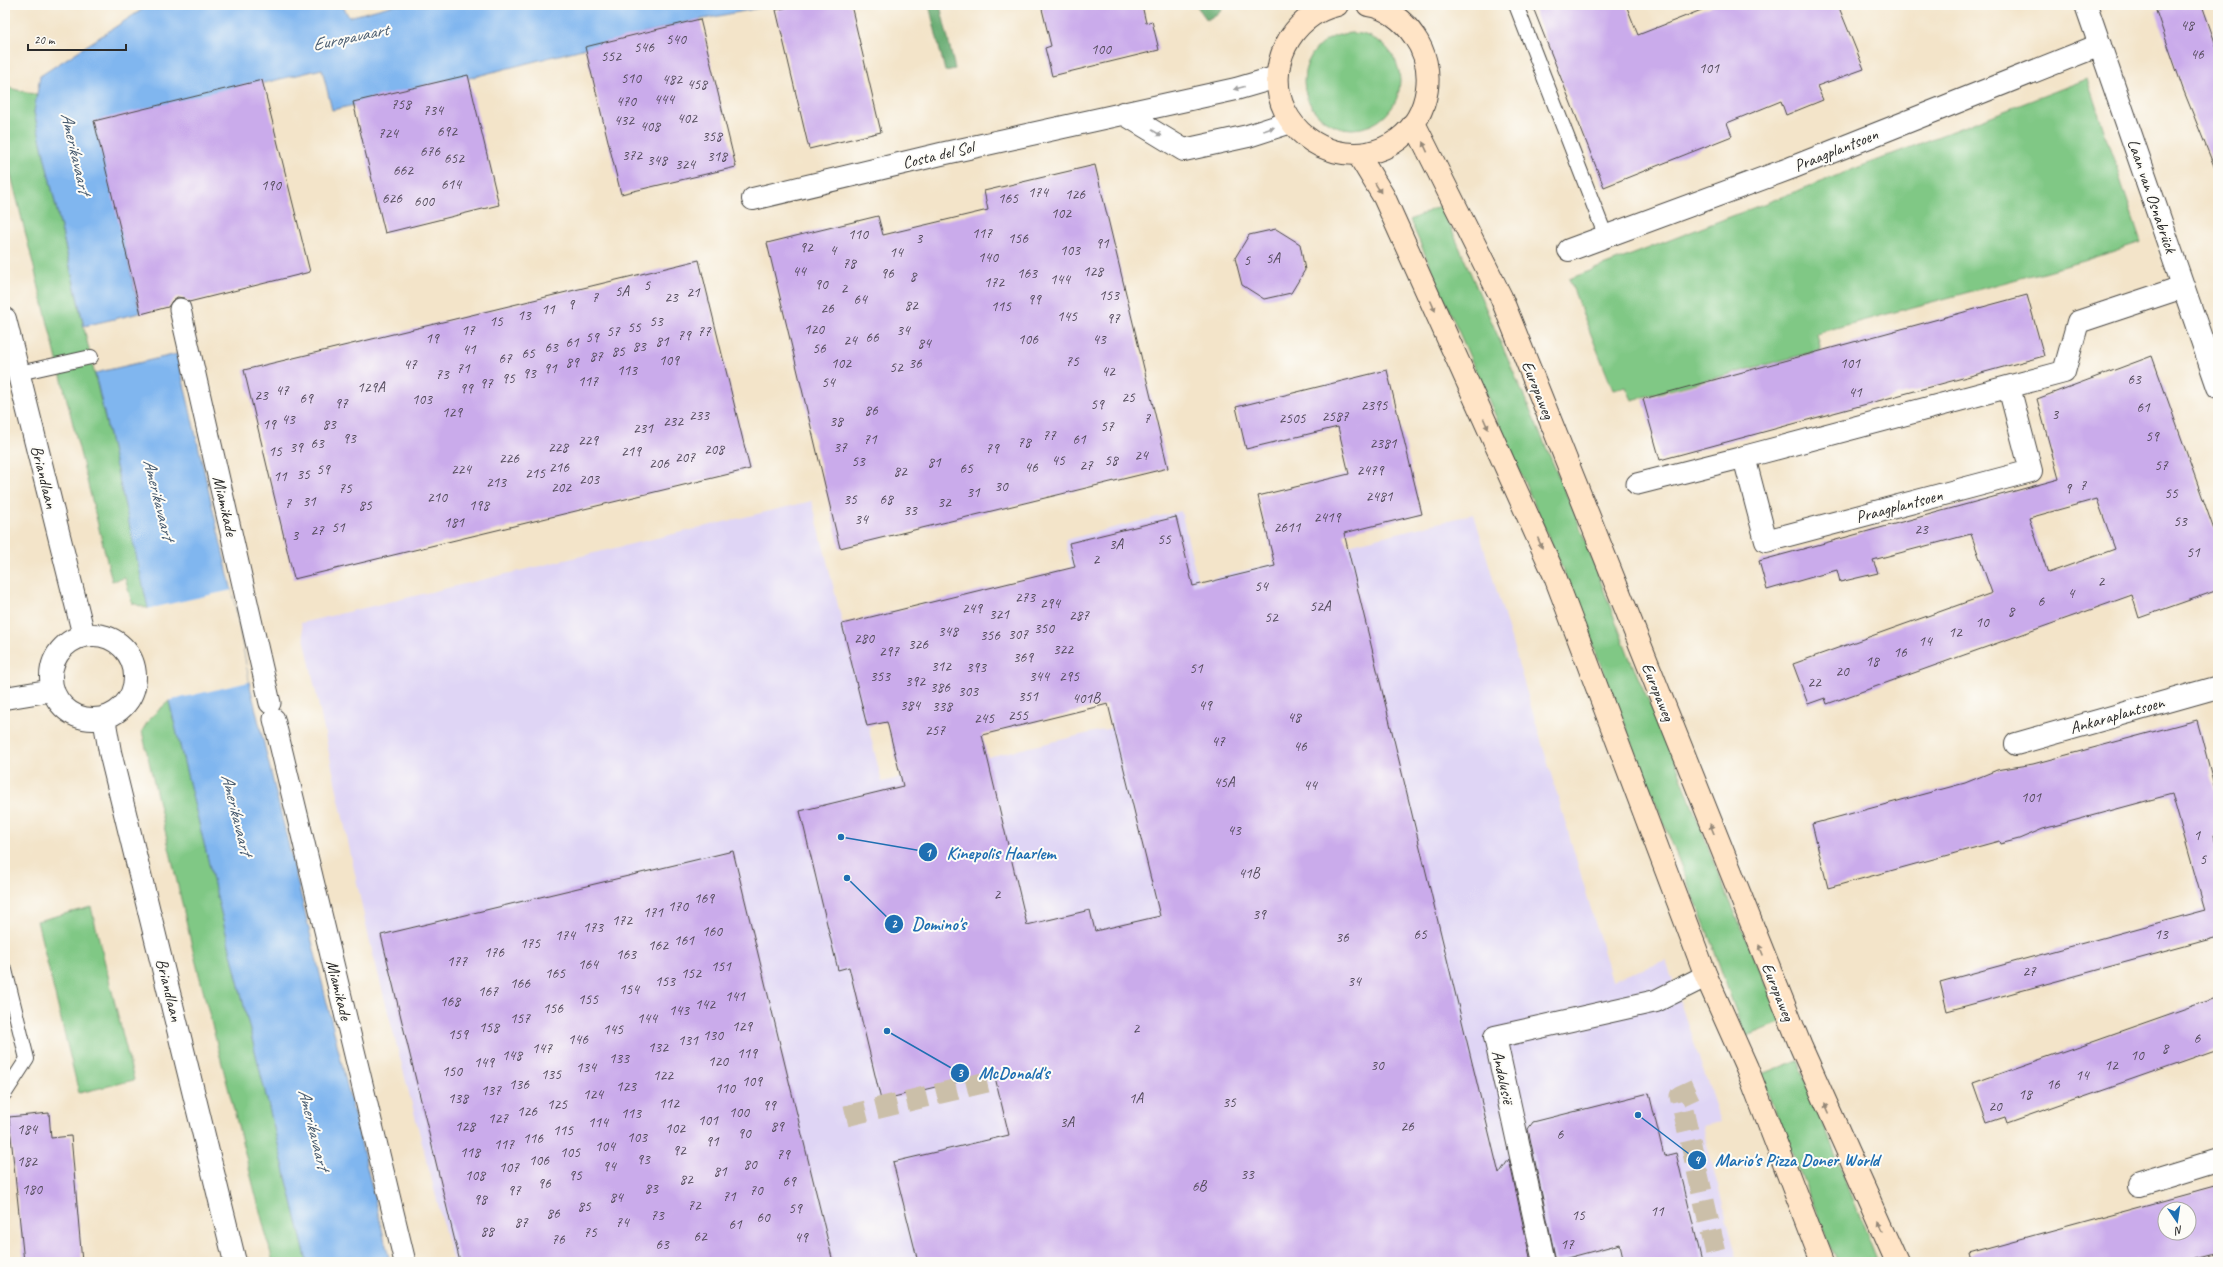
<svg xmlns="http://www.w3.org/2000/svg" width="2223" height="1267" font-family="Caveat,sans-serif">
	<rect width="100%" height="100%" fill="#fdfcf7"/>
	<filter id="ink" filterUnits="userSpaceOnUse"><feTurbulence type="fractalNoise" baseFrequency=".025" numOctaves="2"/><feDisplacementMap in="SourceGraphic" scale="8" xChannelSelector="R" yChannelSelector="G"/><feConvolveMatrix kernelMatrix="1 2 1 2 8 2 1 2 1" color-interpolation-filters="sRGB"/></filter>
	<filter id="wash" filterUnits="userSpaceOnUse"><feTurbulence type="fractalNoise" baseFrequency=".012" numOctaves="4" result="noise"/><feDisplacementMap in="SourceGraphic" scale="16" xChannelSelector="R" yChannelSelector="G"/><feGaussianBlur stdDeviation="0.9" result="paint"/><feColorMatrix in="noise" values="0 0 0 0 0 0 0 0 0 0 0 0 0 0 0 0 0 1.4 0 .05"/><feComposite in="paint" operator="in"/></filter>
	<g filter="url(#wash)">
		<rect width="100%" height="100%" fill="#f3e4c9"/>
		<!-- built -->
		<path fill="#dfd5f5" d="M812 501 882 782 1111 728 1065 540 1181 511 1198 582 1474 514 1612 980 1666 961 1721 1122 1702 1126 1738 1262H453L369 939 301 623Z"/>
		<!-- green -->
		<path fill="#80c885" stroke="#567a58" d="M1304 81a48 48 0 1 1 96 0a48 48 0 1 1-96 0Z
			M2087 79 2141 242 2084 261 1828 330 1817 334 1821 350 1632 400 1626 387 1613 390 1569 279Z
			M5 87 38 95 34 112 149 609 132 603 125 578 112 581 5 151Z
			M1441 205 1575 514 1630 659 1672 753 1720 879 1783 1022 1745 1037 1709 936 1562 568 1410 220Z
			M169 701 307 1262H273L194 955 142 731 150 718Z
			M91 907 134 1080 79 1093 37 921Z
			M1798 1060 1878 1262H1837L1760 1075Z"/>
		<!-- forest -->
		<path fill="#68ac72" stroke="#4a6c4e" d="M929 5H940L955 69 945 71Z
			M1196 5H1225L1220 12 1207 20Z"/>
		<!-- water -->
		<path fill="#80b6ef" stroke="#56708d" d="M149 5H342L349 17 394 5H775L683 23 427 89 332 110 322 69 97 123 140 313 84 326 34 112 40 76Z
			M177 354 236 609 249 682 390 1262H307L169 701 95 373Z"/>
		<!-- pier -->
		<path fill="#f3e4c9" d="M232 590 249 682 167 701 147 609Z"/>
		<g id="blocks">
			<!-- building -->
			<path fill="#caabeb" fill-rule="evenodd" d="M797 5H851L881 132 809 149 776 10Z
				M1041 5H1142L1146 23 1152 21 1159 50 1052 76 1045 48 1051 46Z
				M1532 5H1626L1638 35 1714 5H1838L1864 69 1817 86 1823 100 1786 115 1781 101 1727 123 1732 136 1604 187Z
				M2174 5H2202L2218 51V171H2216L2183 89 2156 11Z
				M700 19 736 167 621 194 585 47Z
				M468 75 499 205 385 233 353 102Z
				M262 80 310 272 189 302 184 298 177 297 172 301 168 307 141 314 94 121Z
				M1095 165 1168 468 840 548 767 243 878 216 883 235 988 210 984 191Z
				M1276 229 1300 244 1305 270 1291 293 1264 299 1242 285 1235 258 1249 235Z
				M699 260 750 469 294 579 244 370Z
				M2027 295 2044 356 1660 460 1643 399Z
				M2152 356 2218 541V590L2139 618 2132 595 1827 704 1825 698 1808 704 1793 664 1992 593 1971 534 1873 560 1878 573 1840 582 1837 570 1767 590 1759 561 2059 479 2037 399ZM2097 499 2115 549 2048 573 2029 518Z
				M1387 370 1422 514 1344 533 1499 1174 1509 1159 1531 1262H918L893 1162 1009 1135 994 1073 881 1100 849 967 838 970 800 811 903 786 887 722 867 726 842 624 1075 567 1069 543 1176 517 1193 586 1275 566 1258 496 1349 474 1338 427 1246 449 1236 407ZM1108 704 1160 916 1095 931 1090 910 1027 925 982 735Z
				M2197 720 2218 800V835L2214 836 2218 853V937L1947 1011 1940 982 2205 910 2172 794 2043 829 2019 839 2000 844 1999 841 1828 888 1812 824 1965 783 1997 770 2033 764Z
				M733 851 833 1262H460L381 935Z
				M2218 997V1049L2007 1123 2005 1117 1987 1123 1973 1083Z
				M1649 1093 1664 1156 1676 1153 1702 1262H1624L1620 1244 1556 1261 1528 1129 1533 1122Z
				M49 1113 51 1138 71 1136 82 1262H24L9 1117Z
				M2218 1186V1252L2179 1262H1971L1969 1254ZM2165 1209H2189V1233H2165Z"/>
		</g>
	</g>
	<g filter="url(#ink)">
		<use href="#blocks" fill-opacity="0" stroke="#494743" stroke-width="1"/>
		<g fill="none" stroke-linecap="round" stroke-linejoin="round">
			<!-- pedestrian-tunnel -->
			<path stroke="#cbbfa9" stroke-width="21" stroke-dasharray="21 10" stroke-linecap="butt" d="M1695 1089 1680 1096 1718 1262
				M846 1116 995 1080"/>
			<!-- service casing -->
			<g stroke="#494743" stroke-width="16">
				<path id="service" d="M1516 5 1606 237
					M19 373 91 357
					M5 970 27 1059 5 1093"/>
			</g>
			<!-- pedestrian casing -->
			<g stroke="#494743" stroke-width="23">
				<path id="pedestrian" d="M180 309 270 703
					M1637 484 1744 457
					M274 719 405 1262"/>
			</g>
			<!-- minor casing -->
			<g stroke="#494743" stroke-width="24">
				<path id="minor" d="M2086 5 2218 387
					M1123 113 1184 150 1248 136 1291 122
					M753 199 941 154 1236 89 1277 77
					M1569 250 1791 168 2100 45
					M2009 387 2031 471 1766 541 1744 457 2064 372 2078 322 2183 287
					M2016 744 2218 687
					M2140 1185 2218 1161
					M1544 1262 1495 1037 1656 1001 1706 976"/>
			</g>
			<!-- tertiary casing -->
			<g stroke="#494743" stroke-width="24">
				<path id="tertiary" d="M5 319 84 636
					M51 677a42 42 0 1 1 84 0a42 42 0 1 1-84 0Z
					M5 698 53 690
					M104 718 110 752 235 1262"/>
			</g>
			<!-- secondary casing -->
			<g stroke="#494743" stroke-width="24">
				<path id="secondary" d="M1337 5C1290 15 1264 69 1285 111 1306 153 1361 168 1399 139 1430 115 1437 68 1414 36 1404 21 1386 7 1368 5
					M1414 123 1501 297 1801 1047 1897 1262
					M1358 154 1384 197 1554 574 1706 976 1747 1068 1822 1262"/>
			</g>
			<!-- service -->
			<use href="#service" stroke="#fff" stroke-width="14"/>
			<!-- pedestrian -->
			<use href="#pedestrian" stroke="#fff" stroke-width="21"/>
			<!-- minor -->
			<use href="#minor" stroke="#fff" stroke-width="22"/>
			<!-- tertiary -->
			<use href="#tertiary" stroke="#fff" stroke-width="22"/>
			<!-- secondary -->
			<use href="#secondary" stroke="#ffe4c6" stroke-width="22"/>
		</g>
		<!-- one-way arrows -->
		<defs><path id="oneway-solid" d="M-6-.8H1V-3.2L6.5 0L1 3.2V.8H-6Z"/></defs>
		<g fill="#a0a0a0">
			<use href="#oneway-solid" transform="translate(1239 88) rotate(165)"/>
			<use href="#oneway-solid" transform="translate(1269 129) rotate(-19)"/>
			<use href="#oneway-solid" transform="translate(1157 133) rotate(31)"/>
		</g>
		<g fill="#958878">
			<use href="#oneway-solid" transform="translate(1425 147) rotate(-115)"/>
			<use href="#oneway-solid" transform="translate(1378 188) rotate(59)"/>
			<use href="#oneway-solid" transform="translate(1433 306) rotate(66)"/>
			<use href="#oneway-solid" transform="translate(1486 424) rotate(66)"/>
			<use href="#oneway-solid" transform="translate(1540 543) rotate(66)"/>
			<use href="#oneway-solid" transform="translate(1712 829) rotate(-112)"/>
			<use href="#oneway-solid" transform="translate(1761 950) rotate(-112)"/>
			<use href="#oneway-solid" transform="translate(1827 1108) rotate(-114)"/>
			<use href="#oneway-solid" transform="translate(1881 1226) rotate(-114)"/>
		</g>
	</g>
	<g text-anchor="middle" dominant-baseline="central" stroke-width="4" stroke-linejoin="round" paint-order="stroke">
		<!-- number labels -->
		<g font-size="15" fill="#534b5b">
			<text x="2187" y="25">48</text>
			<text x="676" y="39">540</text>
			<text x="644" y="47">546</text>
			<text x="1101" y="49">100</text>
			<text x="2197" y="54">46</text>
			<text x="611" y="56">552</text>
			<text x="1709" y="68">101</text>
			<text x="631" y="78">510</text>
			<text x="672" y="79">482</text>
			<text x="697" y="84">458</text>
			<text x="664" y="99">444</text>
			<text x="626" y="101">470</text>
			<text x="401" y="104">758</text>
			<text x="433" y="110">734</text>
			<text x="687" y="118">402</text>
			<text x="624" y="120">432</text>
			<text x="650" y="126">408</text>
			<text x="447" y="131">692</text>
			<text x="388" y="133">724</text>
			<text x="712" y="136">358</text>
			<text x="430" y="151">676</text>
			<text x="632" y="155">372</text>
			<text x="717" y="156">318</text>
			<text x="454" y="158">652</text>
			<text x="657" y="160">348</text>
			<text x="685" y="164">324</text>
			<text x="403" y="170">662</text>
			<text x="451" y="184">614</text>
			<text x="271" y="185">190</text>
			<text x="1038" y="192">174</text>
			<text x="1075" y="194">126</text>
			<text x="392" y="198">626</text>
			<text x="1008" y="198">165</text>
			<text x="424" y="201">600</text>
			<text x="1061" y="213">102</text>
			<text x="982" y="233">117</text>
			<text x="858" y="234">110</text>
			<text x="919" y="238">3</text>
			<text x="1018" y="238">156</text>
			<text x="1102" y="243">91</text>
			<text x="806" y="247">92</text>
			<text x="833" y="250">4</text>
			<text x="1070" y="250">103</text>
			<text x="896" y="252">14</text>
			<text x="988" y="257">140</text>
			<text x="1273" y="258">5A</text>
			<text x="1247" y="260">5</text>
			<text x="849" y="263">78</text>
			<text x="799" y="271">44</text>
			<text x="1093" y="271">128</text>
			<text x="887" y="273">96</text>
			<text x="1027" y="273">163</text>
			<text x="913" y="276">8</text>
			<text x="1060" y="279">144</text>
			<text x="994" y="282">172</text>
			<text x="821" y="284">90</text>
			<text x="647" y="285">5</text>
			<text x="844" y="288">2</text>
			<text x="622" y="291">5A</text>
			<text x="693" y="292">21</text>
			<text x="1109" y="295">153</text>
			<text x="595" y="297">7</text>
			<text x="671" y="297">23</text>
			<text x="860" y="299">64</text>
			<text x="1034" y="299">99</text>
			<text x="571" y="304">9</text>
			<text x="911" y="305">82</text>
			<text x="1001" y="306">115</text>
			<text x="827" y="308">26</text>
			<text x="548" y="309">11</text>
			<text x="524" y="315">13</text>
			<text x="1067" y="316">145</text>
			<text x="1113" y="318">97</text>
			<text x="496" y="321">15</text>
			<text x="656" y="321">53</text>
			<text x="634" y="327">55</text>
			<text x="814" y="329">120</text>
			<text x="468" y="330">17</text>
			<text x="903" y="330">34</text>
			<text x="613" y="331">57</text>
			<text x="704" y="331">77</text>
			<text x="684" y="335">79</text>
			<text x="592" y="337">59</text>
			<text x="872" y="337">66</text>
			<text x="432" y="338">19</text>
			<text x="1028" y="339">106</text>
			<text x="1099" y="339">43</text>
			<text x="850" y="340">24</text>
			<text x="662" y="341">81</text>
			<text x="572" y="342">61</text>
			<text x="924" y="343">84</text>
			<text x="639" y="346">83</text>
			<text x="551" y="347">63</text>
			<text x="819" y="348">56</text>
			<text x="469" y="349">41</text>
			<text x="618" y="351">85</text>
			<text x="528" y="353">65</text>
			<text x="596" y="356">87</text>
			<text x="505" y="358">67</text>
			<text x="669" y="360">109</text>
			<text x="1072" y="361">75</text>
			<text x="572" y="362">89</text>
			<text x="841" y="363">102</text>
			<text x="915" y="363">36</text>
			<text x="1850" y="363">101</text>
			<text x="410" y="364">47</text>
			<text x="896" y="367">52</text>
			<text x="463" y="368">71</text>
			<text x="550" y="368">91</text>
			<text x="627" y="370">113</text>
			<text x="1108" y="371">42</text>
			<text x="529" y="373">93</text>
			<text x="442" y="374">73</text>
			<text x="508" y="378">95</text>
			<text x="2134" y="379">63</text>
			<text x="588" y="381">117</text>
			<text x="828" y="382">54</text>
			<text x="486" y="383">97</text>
			<text x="371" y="387">129A</text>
			<text x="466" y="388">99</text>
			<text x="282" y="390">47</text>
			<text x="1855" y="392">41</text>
			<text x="261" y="395">23</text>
			<text x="1128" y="397">25</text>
			<text x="306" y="398">69</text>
			<text x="422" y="399">103</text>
			<text x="341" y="403">97</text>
			<text x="1097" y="404">59</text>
			<text x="1374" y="405">2395</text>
			<text x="2143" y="407">61</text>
			<text x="871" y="410">86</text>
			<text x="452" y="412">129</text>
			<text x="2055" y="414">3</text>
			<text x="699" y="415">233</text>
			<text x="1335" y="416">2587</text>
			<text x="1147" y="418">7</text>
			<text x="1292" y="418">2505</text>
			<text x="288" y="419">43</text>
			<text x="673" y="421">232</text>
			<text x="836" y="421">38</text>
			<text x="269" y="424">19</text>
			<text x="329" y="424">83</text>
			<text x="1107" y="426">57</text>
			<text x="643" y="428">231</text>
			<text x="1049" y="435">77</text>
			<text x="2152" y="436">59</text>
			<text x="349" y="438">93</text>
			<text x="870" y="439">71</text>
			<text x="1079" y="439">61</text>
			<text x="588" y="440">229</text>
			<text x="1024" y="442">78</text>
			<text x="317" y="443">63</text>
			<text x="1383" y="443">2381</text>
			<text x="296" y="447">39</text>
			<text x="558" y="447">228</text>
			<text x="840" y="447">37</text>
			<text x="992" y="448">79</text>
			<text x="714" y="449">208</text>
			<text x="275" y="451">15</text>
			<text x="631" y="451">219</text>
			<text x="1141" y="455">24</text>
			<text x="685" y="457">207</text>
			<text x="509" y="458">226</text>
			<text x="1058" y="460">45</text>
			<text x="1111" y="460">58</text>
			<text x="858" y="461">53</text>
			<text x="934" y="462">81</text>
			<text x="659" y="463">206</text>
			<text x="1086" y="465">27</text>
			<text x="2161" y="465">57</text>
			<text x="559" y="467">216</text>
			<text x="1031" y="467">46</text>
			<text x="966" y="468">65</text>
			<text x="323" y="469">59</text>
			<text x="461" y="469">224</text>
			<text x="1370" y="470">2479</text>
			<text x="900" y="471">82</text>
			<text x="535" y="473">215</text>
			<text x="303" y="474">35</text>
			<text x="280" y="476">11</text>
			<text x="589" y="479">203</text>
			<text x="496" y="482">213</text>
			<text x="2083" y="485">7</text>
			<text x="1001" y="486">30</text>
			<text x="561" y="487">202</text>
			<text x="345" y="488">75</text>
			<text x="2068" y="488">9</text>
			<text x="973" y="492">31</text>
			<text x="2171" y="493">55</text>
			<text x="1379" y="496">2481</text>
			<text x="437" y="497">210</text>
			<text x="850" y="499">35</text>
			<text x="886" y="499">68</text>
			<text x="309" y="501">31</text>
			<text x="944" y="502">32</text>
			<text x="288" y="503">7</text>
			<text x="365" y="505">85</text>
			<text x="479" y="505">198</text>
			<text x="910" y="510">33</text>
			<text x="1327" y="517">2419</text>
			<text x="861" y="519">34</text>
			<text x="2180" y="521">53</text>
			<text x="454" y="522">181</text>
			<text x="338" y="527">51</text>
			<text x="1287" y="527">2611</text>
			<text x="1921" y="529">23</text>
			<text x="317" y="530">27</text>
			<text x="295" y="535">3</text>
			<text x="1164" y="539">55</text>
			<text x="1116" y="544">3A</text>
			<text x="2193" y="552">51</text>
			<text x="1096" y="559">2</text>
			<text x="2101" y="581">2</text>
			<text x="1261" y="586">54</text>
			<text x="2071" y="593">4</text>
			<text x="1025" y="597">273</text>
			<text x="2041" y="601">6</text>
			<text x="1050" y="603">294</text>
			<text x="1320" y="606">52A</text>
			<text x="972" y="608">249</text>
			<text x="2011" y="611">8</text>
			<text x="999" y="614">321</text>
			<text x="1079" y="615">287</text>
			<text x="1271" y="617">52</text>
			<text x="1982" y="622">10</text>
			<text x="1044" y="628">350</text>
			<text x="948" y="631">348</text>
			<text x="1955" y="632">12</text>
			<text x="1018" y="634">307</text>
			<text x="990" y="635">356</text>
			<text x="864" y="638">280</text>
			<text x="1925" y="641">14</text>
			<text x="918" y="644">326</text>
			<text x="1063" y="649">322</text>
			<text x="889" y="651">297</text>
			<text x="1900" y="652">16</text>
			<text x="1023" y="657">369</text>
			<text x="1872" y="661">18</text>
			<text x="941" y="666">312</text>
			<text x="976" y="667">393</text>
			<text x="1196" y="668">51</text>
			<text x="1842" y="671">20</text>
			<text x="880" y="676">353</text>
			<text x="1039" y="676">344</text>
			<text x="1069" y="676">295</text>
			<text x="915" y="681">392</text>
			<text x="1814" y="682">22</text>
			<text x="940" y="687">386</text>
			<text x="968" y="691">303</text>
			<text x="1028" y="696">351</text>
			<text x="1086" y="698">401B</text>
			<text x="910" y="705">384</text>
			<text x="1205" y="705">49</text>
			<text x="942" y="706">338</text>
			<text x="1018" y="715">255</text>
			<text x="1294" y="717">48</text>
			<text x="984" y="718">245</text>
			<text x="935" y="730">257</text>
			<text x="1218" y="741">47</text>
			<text x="1300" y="746">46</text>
			<text x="1224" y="782">45A</text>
			<text x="1310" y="785">44</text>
			<text x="2031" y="797">101</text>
			<text x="1234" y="830">43</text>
			<text x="2197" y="835">1</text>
			<text x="2203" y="859">5</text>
			<text x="1249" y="873">41B</text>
			<text x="997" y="894">2</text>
			<text x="704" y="898">169</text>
			<text x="678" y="906">170</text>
			<text x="653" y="912">171</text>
			<text x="1259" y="914">39</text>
			<text x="622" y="920">172</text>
			<text x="593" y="927">173</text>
			<text x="712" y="931">160</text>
			<text x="1420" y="934">65</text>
			<text x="2161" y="934">13</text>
			<text x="565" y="935">174</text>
			<text x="1342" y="937">36</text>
			<text x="684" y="940">161</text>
			<text x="530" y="943">175</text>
			<text x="658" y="945">162</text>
			<text x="494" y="952">176</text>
			<text x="626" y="954">163</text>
			<text x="457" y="961">177</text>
			<text x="588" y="964">164</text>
			<text x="721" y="966">151</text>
			<text x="2029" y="971">27</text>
			<text x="555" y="973">165</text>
			<text x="691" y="973">152</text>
			<text x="665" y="981">153</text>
			<text x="1354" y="981">34</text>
			<text x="520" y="983">166</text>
			<text x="629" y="989">154</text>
			<text x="488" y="991">167</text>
			<text x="735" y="996">141</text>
			<text x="588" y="999">155</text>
			<text x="450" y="1001">168</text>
			<text x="705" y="1004">142</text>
			<text x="553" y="1008">156</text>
			<text x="679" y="1010">143</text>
			<text x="520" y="1018">157</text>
			<text x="647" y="1018">144</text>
			<text x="742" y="1026">129</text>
			<text x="489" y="1027">158</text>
			<text x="1136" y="1028">2</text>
			<text x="613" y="1029">145</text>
			<text x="458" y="1034">159</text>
			<text x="713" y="1035">130</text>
			<text x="2197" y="1038">6</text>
			<text x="578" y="1039">146</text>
			<text x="688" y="1040">131</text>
			<text x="658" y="1047">132</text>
			<text x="542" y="1048">147</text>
			<text x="2165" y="1048">8</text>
			<text x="747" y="1053">119</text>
			<text x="512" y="1055">148</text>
			<text x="2137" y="1055">10</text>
			<text x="619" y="1058">133</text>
			<text x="718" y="1061">120</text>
			<text x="484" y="1062">149</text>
			<text x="1377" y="1065">30</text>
			<text x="2111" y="1065">12</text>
			<text x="586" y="1067">134</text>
			<text x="452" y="1071">150</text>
			<text x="551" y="1074">135</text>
			<text x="663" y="1075">122</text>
			<text x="2082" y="1075">14</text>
			<text x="752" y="1081">109</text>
			<text x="519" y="1084">136</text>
			<text x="2053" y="1084">16</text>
			<text x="626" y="1086">123</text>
			<text x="725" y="1088">110</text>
			<text x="491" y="1090">137</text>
			<text x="593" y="1094">124</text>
			<text x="2025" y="1094">18</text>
			<text x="458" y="1098">138</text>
			<text x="1136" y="1098">1A</text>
			<text x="1229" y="1102">35</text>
			<text x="669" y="1103">112</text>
			<text x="557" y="1104">125</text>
			<text x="769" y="1105">99</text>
			<text x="1995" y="1106">20</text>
			<text x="527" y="1111">126</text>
			<text x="739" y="1112">100</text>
			<text x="631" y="1113">113</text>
			<text x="498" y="1118">127</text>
			<text x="708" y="1120">101</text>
			<text x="598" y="1122">114</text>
			<text x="1067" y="1122">3A</text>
			<text x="465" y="1126">128</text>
			<text x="777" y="1126">89</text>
			<text x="1407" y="1126">26</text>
			<text x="675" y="1128">102</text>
			<text x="27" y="1129">184</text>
			<text x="563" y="1130">115</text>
			<text x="744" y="1133">90</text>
			<text x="1560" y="1134">6</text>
			<text x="637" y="1137">103</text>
			<text x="533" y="1138">116</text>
			<text x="712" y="1141">91</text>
			<text x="504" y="1144">117</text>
			<text x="605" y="1146">104</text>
			<text x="679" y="1150">92</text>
			<text x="470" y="1152">118</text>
			<text x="570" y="1152">105</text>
			<text x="783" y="1154">79</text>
			<text x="643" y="1159">93</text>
			<text x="539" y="1160">106</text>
			<text x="27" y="1161">182</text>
			<text x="750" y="1164">80</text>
			<text x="609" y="1166">94</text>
			<text x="509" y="1167">107</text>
			<text x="720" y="1171">81</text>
			<text x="1247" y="1174">33</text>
			<text x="475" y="1175">108</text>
			<text x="575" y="1175">95</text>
			<text x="686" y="1179">82</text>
			<text x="789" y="1181">69</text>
			<text x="544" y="1183">96</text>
			<text x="1199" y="1186">6B</text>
			<text x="651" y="1188">83</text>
			<text x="32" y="1189">180</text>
			<text x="514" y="1190">97</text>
			<text x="756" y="1190">70</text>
			<text x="729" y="1196">71</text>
			<text x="616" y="1197">84</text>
			<text x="480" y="1199">98</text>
			<text x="694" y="1205">72</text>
			<text x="584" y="1206">85</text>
			<text x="795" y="1208">59</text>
			<text x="1657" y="1211">11</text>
			<text x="553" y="1213">86</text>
			<text x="657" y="1215">73</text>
			<text x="1578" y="1215">15</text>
			<text x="763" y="1217">60</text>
			<text x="521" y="1222">87</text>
			<text x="622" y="1222">74</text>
			<text x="735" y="1224">61</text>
			<text x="487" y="1231">88</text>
			<text x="590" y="1232">75</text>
			<text x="700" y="1236">62</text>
			<text x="801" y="1237">49</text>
			<text x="558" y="1239">76</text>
			<text x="662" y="1244">63</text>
			<text x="1567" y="1244">17</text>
		</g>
		<!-- street labels -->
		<g font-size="17" fill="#2b2b2b" stroke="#fdfcf7">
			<text transform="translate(1836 150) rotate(-22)">Praagplantsoen</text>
			<text transform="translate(938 155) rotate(-13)">Costa del Sol</text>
			<text transform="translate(2152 196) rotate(71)">Laan van Osnabrück</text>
			<text transform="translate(1538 390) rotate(68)">Europaweg</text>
			<text transform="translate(44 477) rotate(76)">Briandlaan</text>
			<text transform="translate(225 506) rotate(77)">Miamikade</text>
			<text transform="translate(1899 506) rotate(-15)">Praagplantsoen</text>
			<text transform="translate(1658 692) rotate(68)">Europaweg</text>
			<text transform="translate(2117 715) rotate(-16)">Ankaraplantsoen</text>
			<text transform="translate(169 990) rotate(76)">Briandlaan</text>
			<text transform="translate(339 990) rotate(76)">Miamikade</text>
			<text transform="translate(1778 992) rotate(68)">Europaweg</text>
			<text transform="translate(1503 1077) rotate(78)">Andalusië</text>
		</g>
		<!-- water labels -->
		<g font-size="18" font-style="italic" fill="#495c70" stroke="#fdfcf7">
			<text transform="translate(350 37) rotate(-12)">Europavaart</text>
			<text transform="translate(76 153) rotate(77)">Amerikavaart</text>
			<text transform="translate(159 499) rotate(76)">Amerikavaart</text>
			<text transform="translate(237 814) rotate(76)">Amerikavaart</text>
			<text transform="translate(314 1129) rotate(76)">Amerikavaart</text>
		</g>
	</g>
	<!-- callouts -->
	<path fill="none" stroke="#1f6fb2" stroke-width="1.5" d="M841 837L928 852M847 878L894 924M887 1031L960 1073M1638 1115L1697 1160"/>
	<g fill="#1f6fb2" stroke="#fdfcf7" stroke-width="1.5">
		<circle cx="841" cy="837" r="4"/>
		<circle cx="847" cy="878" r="4"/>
		<circle cx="887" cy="1031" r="4"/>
		<circle cx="1638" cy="1115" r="4"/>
		<circle cx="928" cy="852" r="10"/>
		<circle cx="894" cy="924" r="10"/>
		<circle cx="960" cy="1073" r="10"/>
		<circle cx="1697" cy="1160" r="10"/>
	</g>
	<g font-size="12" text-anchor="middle" font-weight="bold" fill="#fff">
		<text x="928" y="857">1</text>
		<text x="894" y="928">2</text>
		<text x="960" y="1077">3</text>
		<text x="1697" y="1164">4</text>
	</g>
	<g font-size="18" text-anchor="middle" font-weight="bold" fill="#1f6fb2" stroke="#fdfcf7" stroke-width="4" stroke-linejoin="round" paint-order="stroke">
		<text x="1001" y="859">Kinepolis Haarlem</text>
		<text x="939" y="930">Domino's</text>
		<text x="1014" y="1079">McDonald's</text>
		<text x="1797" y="1166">Mario's Pizza Doner World</text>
	</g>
	<!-- margin -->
	<rect width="2223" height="1267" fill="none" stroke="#fdfcf7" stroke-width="20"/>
	<!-- north arrow -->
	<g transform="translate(2177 1221) rotate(167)"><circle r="19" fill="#fdfcf7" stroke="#a9a8a5"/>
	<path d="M0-3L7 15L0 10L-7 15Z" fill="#1f6fb2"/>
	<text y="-6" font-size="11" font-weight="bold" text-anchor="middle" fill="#2b2b2b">N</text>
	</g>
	<!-- scale -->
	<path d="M28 44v6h98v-6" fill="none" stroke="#2b2b2b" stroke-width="2"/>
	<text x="34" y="44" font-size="12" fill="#2b2b2b" stroke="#fdfcf7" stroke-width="3" paint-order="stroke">20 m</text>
</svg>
